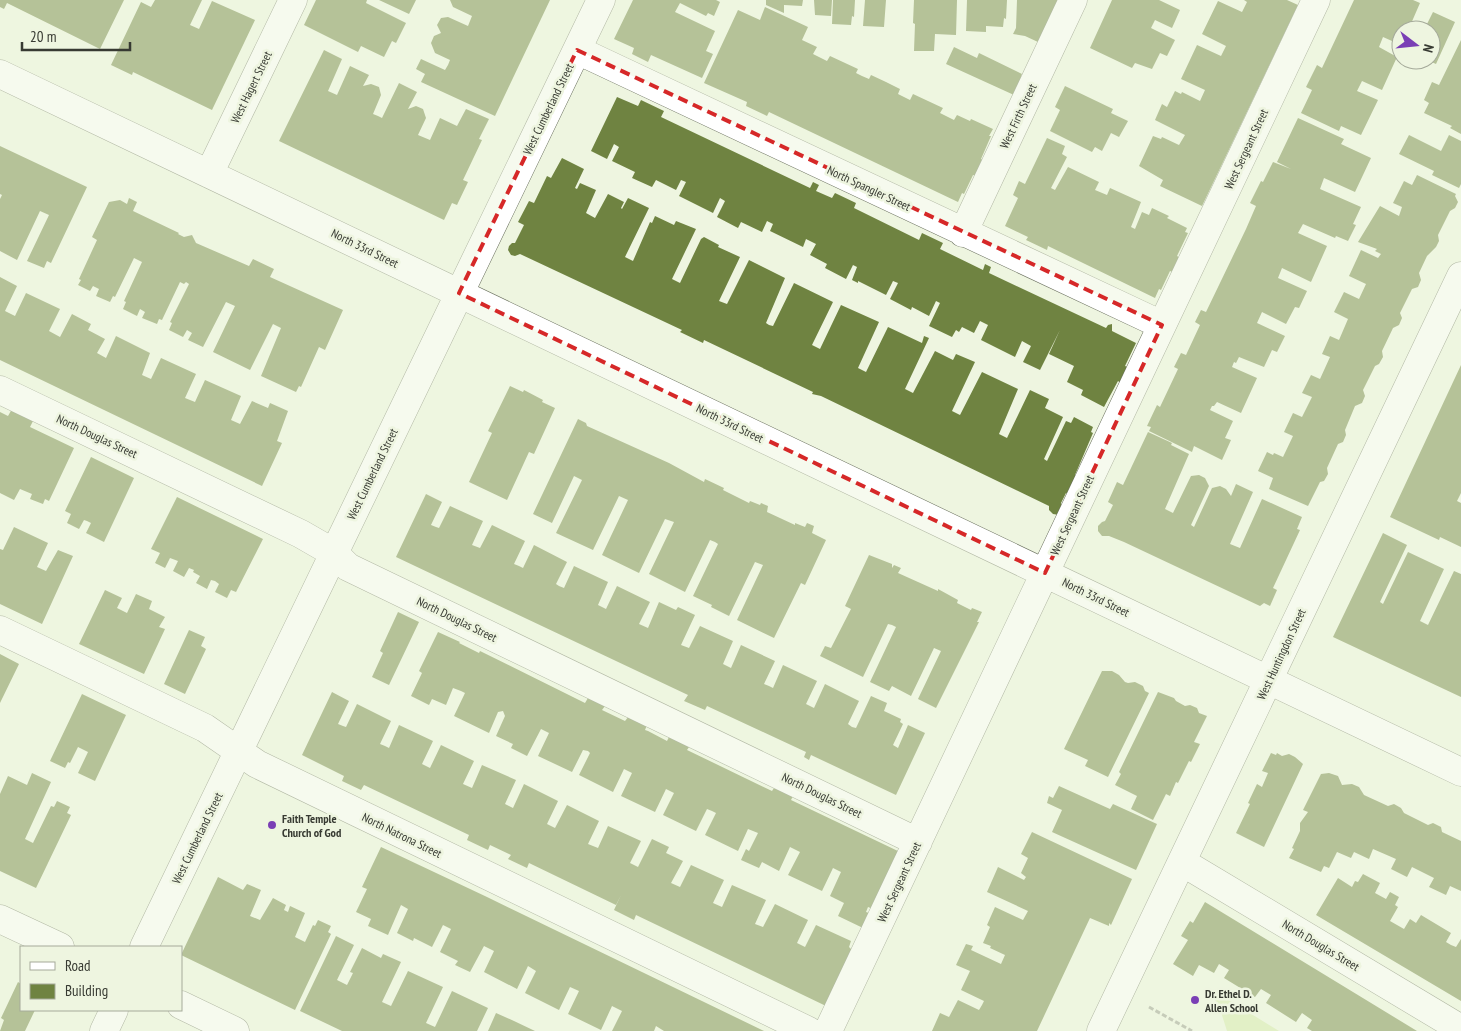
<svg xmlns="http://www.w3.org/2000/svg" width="1461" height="1031" font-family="'PT Sans Narrow',sans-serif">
	<rect width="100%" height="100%" fill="#eef5e0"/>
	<!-- green -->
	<path fill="#d2e9a6" d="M1209 988 1279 1031H1227L1221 1012Z"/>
	<!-- building -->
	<path fill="#6f8341" d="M0 0H124L100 49 7 3 4 9 0 7Z
		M155 0H202L190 25 199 29 212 1 255 20 212 110 133 72 132 75 111 65 141 2 151 7Z
		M316 0H367L366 3 406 23 396 43 392 41 384 57 361 46 358 52 304 25Z
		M379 0H416L409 14Z
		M450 0H550L495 116 421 82 425 74 416 69 421 59 445 70 448 65 450 60 435 53 431 43 434 36 441 33 437 25 441 18 448 17 468 26 472 16 453 7Z
		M633 0H716L720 2 714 16 708 13 706 16 680 3 675 12 715 31 706 51 713 54 702 78 651 55 648 62 632 54 634 48 614 39Z
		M766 0H803L802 6 784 5V13L766 5Z
		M814 0H832L831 16 815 15Z
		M833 0H855L854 17 852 16 851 25 832 24Z
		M865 0H886L884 27 863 26Z
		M914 0H957L956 35 935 34 934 51H914L915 24 913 23Z
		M967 0H1007L1006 19 1004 18 1003 27 986 26V32L966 31Z
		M1017 0H1066L1038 42 1025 36 1013 34 1016 28Z
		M1112 0H1159L1180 10 1172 28 1155 20 1151 28 1175 40 1167 56 1160 53 1152 69 1135 63 1132 68 1090 48Z
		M1244 0H1287L1298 5 1202 206 1160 186 1163 180 1139 166 1153 136 1161 139 1162 137 1179 145 1185 135 1155 120 1162 104 1167 107 1175 91 1181 94 1182 92 1200 101 1205 90 1181 79 1197 45 1221 56 1226 46 1202 34 1218 1 1242 12 1247 2Z
		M1354 0H1413L1420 3 1410 26 1414 29V30H1401V45L1383 37 1379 47 1397 57 1382 90 1362 81 1357 91 1378 100 1361 135 1341 126 1339 131 1301 113 1312 90 1306 87 1317 65 1322 68Z
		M765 7 808 27 802 40 817 47 813 54 827 61 830 56 858 69 856 73 862 76 869 79 871 75 886 82 900 89 898 94 910 100 913 94 943 108 940 113 954 120 957 115 970 121 971 119 993 129 989 136H991L981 159 986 162 979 177 973 175 964 194 962 193 958 202 769 112 767 116 746 106 747 102 704 83 738 10 760 20Z
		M1433 12 1455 22 1436 64 1427 60H1431V30H1424Z
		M1461 40V134L1450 128 1452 126 1424 113 1429 103 1424 100 1432 82 1439 85Z
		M954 47 977 58 979 53 1022 74 1021 76 1023 77 1014 95 946 64Z
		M324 50 342 59 328 91 337 95 350 66 369 75 363 86 371 84 379 87 381 95 373 114 378 116 382 118 399 83 417 92 408 109 416 106 423 109 426 118 418 135 430 140 440 118 457 126 466 109 489 119 479 139 482 140 463 180 468 182 457 205 452 203 444 220 279 141Z
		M1065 86 1113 109 1111 113 1128 121 1119 137 1111 133 1102 151 1095 147 1092 152 1050 131 1060 110 1055 107Z
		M617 97 638 106 641 100 664 111 661 117 810 188 813 182 819 185 816 191 832 198 835 193 856 203 854 208 919 240 922 233 943 243 940 249 983 270 985 264 991 267 989 273 1106 328 1108 325 1112 324V331L1136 343 1125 366 1130 368 1122 384 1118 381 1104 407 1081 395 1083 390 1067 382 1074 366 1049 354 1060 330 1040 370 1023 362 1031 346 1022 341 1015 357 981 340 988 325 980 321 974 333 962 327 959 332 956 330 952 337 929 326 940 303 936 301 929 316 912 307 911 310 890 299 898 283 893 281 886 295 858 281V283L852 280 857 267 853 265 846 279 825 268 827 264 810 255 816 244 806 239 803 247 770 231 773 224 767 221 762 232 741 222 738 228 717 217 725 201 720 198 713 213 679 196 686 182 681 180 676 190 656 180 652 187 632 178 635 172 612 161 619 147 614 144 607 159 591 151Z
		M1298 118 1344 139 1341 144 1371 158 1355 192 1324 178 1320 189 1361 207 1353 224 1356 225 1348 241 1336 236 1335 238 1303 224 1298 233 1327 246 1311 282 1282 268 1278 278 1307 291 1299 308 1295 307 1286 324 1262 312 1257 323 1285 336 1277 352 1272 350 1264 367 1239 357 1236 363 1234 362 1232 367 1257 378 1241 413 1217 402 1214 406H1212L1210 410 1233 421 1225 438 1231 440 1222 460 1194 446 1192 452 1149 431 1151 427 1147 426 1157 405 1160 407 1178 369 1174 367 1181 353 1186 355 1200 325 1195 322 1201 310 1206 312 1246 229 1256 206 1250 203 1261 181 1263 182 1273 162 1291 169 1277 162Z
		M1409 135 1441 151 1449 135 1461 141V184L1459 188 1432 175 1434 171 1399 154Z
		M1047 138 1065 146 1062 154 1067 157 1051 188 1055 190 1068 167 1099 182 1095 190 1107 195 1110 188 1141 202 1131 227 1135 229 1142 212 1149 215 1152 208 1169 216 1167 218 1187 228 1185 232 1188 233 1177 256 1182 259 1175 273 1170 271 1161 290 1159 289 1155 298 1048 246 1047 250 1026 240 1028 237 1005 226 1018 198 1013 195 1019 181 1025 184Z
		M0 146 87 187 51 263 47 261 44 268 27 261 49 215 40 211 17 260 0 251V199L2 195 0 194Z
		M562 158 584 169 575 188 577 189 580 183 596 190 586 213 595 218 608 194 624 202 621 208 622 209 628 198 649 208 625 257 633 261 650 222 652 223 655 216 674 225 676 221 696 229 672 279 680 283 701 239 704 237 719 245 718 247 740 257 719 301 727 304 749 260 785 278 766 323 769 325 773 326 794 283 833 302 812 345 820 349 841 305 879 322 858 368 866 372 888 327 922 343 924 336 929 338 905 389 913 393 935 351 953 360 956 354 975 362 952 411 960 415 982 372 1018 389 999 434 1007 438 1030 390 1049 399 1045 408 1063 417 1044 459 1047 461 1066 421 1071 423 1074 417 1093 427 1091 432 1093 433 1075 475 1080 477 1071 496 1066 493 1061 503 1063 510 1059 515 1053 514 1049 510V506L821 396 812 394 813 392 704 340 703 343 680 332 682 330 520 254 515 256 511 255 508 250 509 246 512 243H515L524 225 518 222 529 201 534 203 547 176 551 178Z
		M1417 175 1456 194 1455 196 1458 202 1455 208 1450 211 1438 235 1439 241 1436 247 1427 256 1419 273 1421 280 1418 287 1412 289 1400 313 1402 318 1399 325 1393 328 1382 351 1383 357 1379 364 1375 366 1363 390 1365 396 1362 403 1355 406 1345 430 1346 435 1343 442 1338 444 1327 468 1328 474 1324 481 1320 482 1308 506 1269 489 1273 478 1258 471 1267 452 1273 455 1274 453 1283 457 1293 436 1284 432 1293 413 1302 417 1312 397 1302 393 1311 375 1320 379 1330 357 1322 354 1330 336 1339 340 1348 319 1334 312 1344 292 1359 299 1366 284 1349 276 1361 250 1378 258 1381 254 1375 251 1377 249 1358 242 1380 206 1399 216 1402 207 1393 203 1404 181 1412 185Z
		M129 198 137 202 133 211 179 233 178 234 184 237 192 235 196 243 249 266 253 259 274 269 270 277 343 310 325 350 319 347 301 387 299 386 296 392 261 376 281 328 273 324 250 370 213 352 235 306 226 302 203 347 188 340 192 333 187 330 183 337 169 330 172 323 170 322 189 284 186 282 184 284 180 282 162 320 159 319 157 324 142 318 145 312 140 309 137 316 123 309 126 302 124 301 142 262 134 258 115 297 113 296 110 302 96 296 99 289 93 286 90 291 78 285 81 280 79 279 97 240 92 237 109 202 120 200 127 204Z
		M0 277 17 286 5 311 15 316 26 293 60 309 49 331 60 337 72 314 91 324 88 330 105 339 97 353 106 358 116 336 150 353 142 375 151 379 161 358 196 374 185 398 195 402 205 380 241 396 231 420 240 424 252 401 268 408 270 403 288 411 277 441 282 443 262 486 0 360Z
		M1461 365V493L1457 501 1461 503V547L1440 537 1439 540 1390 517Z
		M510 386 523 392 524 390 543 400 542 402 555 408 534 454 529 452 507 500 469 482 492 433 488 431Z
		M12 409 34 419 30 427 74 448 49 501 45 499 43 504 30 499 32 494 20 489 14 500 0 493V412L8 416Z
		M578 419 586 423 587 426 669 463 704 482 705 479 724 488 723 490 749 503 750 501 760 505 761 503 768 506 767 512 795 525V523L805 527 807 523 814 526 812 533 826 540 805 585 801 583 774 638 737 620 763 565 755 562 729 616 711 607 712 605 693 596 718 544 715 542 710 540 685 592 649 574 674 522 665 519 639 573 602 555 628 500 619 496 593 550 556 533 582 480 574 476 552 523 533 514Z
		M1148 432 1172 443 1171 445 1189 454 1165 509 1173 513 1191 476 1199 475 1205 478 1209 486 1191 525 1194 527 1212 488 1220 486 1226 489 1231 496 1236 484 1253 492 1230 544 1240 548 1262 499 1302 517 1297 529 1300 530 1273 588 1277 590 1270 606 1264 603 1260 606 1124 542 1109 536H1102L1098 531V526L1102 522 1105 521 1113 505 1108 502 1117 482 1123 485Z
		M91 457 134 478 104 542 86 533 91 523 87 521 84 520 79 529 67 523 71 514 65 511Z
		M426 494 442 502 431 525 436 527 439 528 450 506 483 521 472 545 480 548 492 525 525 541 514 564 519 566 523 568 534 545 567 562 556 584 559 586 564 588 574 566 608 582 598 605 606 609 617 586 650 602 639 624 648 628 659 602 676 610 678 607 695 615 681 645 689 648 700 626 733 641 723 664 731 668 741 645 775 661 764 684 769 686 773 688 783 665 817 681 806 704 814 708 825 684 859 701 848 724 852 727 856 728 871 696 887 703 884 711 901 719 900 722 903 724 893 745 898 748 908 725 925 733 896 795 811 755 809 760 804 757 806 752 707 706 705 710 684 701 688 695 396 557Z
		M177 497 263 539 236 592 231 590 227 598 215 592 219 584 215 581 211 580 207 589 196 583 200 576 193 572 194 570 189 568 184 577 173 571 178 561 170 558 165 568 155 563 160 553 151 549Z
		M14 527 48 543 37 567 46 571 58 550 73 556 42 624 0 604V549L3 550Z
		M1383 533 1407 545 1380 602 1383 604 1408 552 1444 569 1420 621 1428 625 1454 571 1461 574V697L1333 637Z
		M869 555 892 564V568L894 565 901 568 898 573 938 591V589L958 600 957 603 971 610 972 608 982 612 977 622H979L936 708 918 699 941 651 934 648 911 696 892 686 889 691 870 682 896 627 892 625 888 624 863 677 820 656 825 646 831 648 851 609 845 606Z
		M105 590 122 598 117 608 127 613 136 594 152 601 149 609 165 617 159 627 165 629 144 674 79 644Z
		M398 612 419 622 389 685 372 677 383 653 380 651Z
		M189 630 205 637 201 646 206 649 185 694 164 684Z
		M438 632 460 642 459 643 479 653 480 651 585 703 588 698 605 706 602 710 625 721 629 716 647 725 645 730 648 731 667 741 669 737 689 747 687 750 772 791 774 788 793 796 791 800 900 852 873 909 868 907 866 912 869 913 863 928 838 916 844 903 830 896 841 872 833 868 822 891 788 875 800 852 790 847 779 871 762 862 759 868 741 860 746 849 749 851 758 833 748 829 738 851 705 835 716 813 712 811 707 809 696 831 663 815 674 793 666 789 655 812 621 796 632 773 624 769 613 792 579 775 590 753 588 751 583 750 572 772 538 756 549 733 541 729 527 756 511 748 513 744 496 736 505 716 503 711 498 712 489 733 454 716 465 693 461 691 453 688 446 705 432 699 429 705 411 696 422 673 419 671Z
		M0 654 19 664 0 703Z
		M1102 671H1112L1119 675 1125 682 1128 683 1135 682 1143 686 1145 691 1149 693 1108 777 1085 766 1088 760 1064 749Z
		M332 692 349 701 338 724 343 726 346 727 357 704 391 721 380 744 385 746 389 748 399 725 433 741 422 764 430 768 441 745 474 761 463 784 472 788 482 765 516 780 505 804 513 808 524 784 558 801 547 824 555 828 567 805 599 821 588 844 598 848 608 826 641 841 630 863 638 867 652 839 669 847 666 853 683 861 671 883 680 887 691 865 724 880 713 903 722 907 732 885 766 900 755 924 763 927 775 904 808 920 797 943 805 947 816 925 851 941 849 947 853 951 826 1006 636 915 634 920 614 910 621 895 616 905 529 863 527 868 508 859 511 855 490 845 488 850 467 840 469 835 364 785 361 790 342 781 344 776 302 755Z
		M1158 692 1174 698 1176 701 1185 706 1190 705 1197 708 1199 713 1207 716 1194 742 1200 744 1191 762 1189 761 1178 783 1176 782 1170 796 1166 794 1153 820 1131 809 1137 796 1115 785 1121 774 1119 772Z
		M82 694 126 715 95 781 78 773 88 752 78 747 70 763 68 762 65 768 50 761Z
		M1271 753 1276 755 1277 753 1282 756 1289 754 1295 757 1303 764 1264 847 1236 833 1250 804 1248 803 1257 784 1262 787 1268 773 1262 771Z
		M32 773 51 782 25 839 33 843 51 806 54 807 57 801 70 807 67 813 71 815 36 888 0 871V794L8 776 27 785Z
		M1329 773 1338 776 1342 785 1352 784 1359 787 1364 795 1388 806 1394 804 1401 808 1404 813 1428 825 1433 823 1441 827 1442 832 1461 841V891L1450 886 1446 895 1429 887 1434 878 1412 867 1407 877 1391 869 1396 859 1373 849 1369 859 1354 852 1351 858 1337 852 1329 868 1324 866 1321 872 1289 858 1294 849 1292 848 1300 831V823L1308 812 1303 810 1321 774Z
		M1059 786 1110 809 1113 804 1157 824 1136 870 1052 832 1062 810 1047 803 1049 796 1053 798Z
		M1032 832 1132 879 1111 925 1109 923V926L1090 918 1037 1031H932L940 1013 949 1017 958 1000 979 1010 982 1005 984 1001 961 990 970 971 956 965 966 944 973 946 971 950 1001 964 1005 955 990 948 991 946 983 943 990 927 987 925 995 907 1023 920 1028 911 987 892 998 867 1024 880 1026 877 1021 873 1028 858 1021 854Z
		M381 847 487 897 764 1031H664L656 1026 654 1031H612L622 1011 612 1006 601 1030 568 1014 579 991 570 987 559 1010 525 993 536 971 528 966 517 989 484 972 494 951 484 946 470 972 455 965 458 961 440 952 451 929 443 925 432 947 414 938 413 941 397 933 408 909 401 905 388 935 368 926 371 919 356 912 367 889 362 887Z
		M1363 874 1380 883 1375 893 1386 899 1390 892 1399 897 1395 905 1398 907 1390 921 1404 929 1410 919 1416 923 1421 915 1451 933 1446 942 1451 945 1456 947 1461 939V1001L1316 915 1338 878 1352 887 1355 881 1358 882Z
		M218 877 243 890 247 884 261 890 250 916 260 920 273 898 286 905 284 910 288 912 290 906 305 913 295 937 305 942 313 925 315 926 318 920 331 926 328 932 331 934 295 1010 181 955Z
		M1205 902 1330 978 1417 1031H1312L1307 1028 1312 1020 1302 1013 1296 1022 1266 1003 1271 995 1261 989 1255 997 1224 978 1229 970 1219 964 1214 973 1199 965 1193 976 1173 964 1188 940 1181 936 1190 921 1193 923Z
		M336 936 354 945 337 980 347 985 353 973 350 972 362 948 381 958 383 954 401 962 382 1002 391 1006 408 971 443 987 426 1023 435 1027 452 991 488 1008 477 1031H342L300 1011Z
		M18 982 21 984V1010H35L25 1031H0L4 1020 1 1018Z
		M496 1013 514 1021 535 1031H488Z"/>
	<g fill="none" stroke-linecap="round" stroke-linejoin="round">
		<!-- street casing -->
		<g stroke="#696f5d" stroke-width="29">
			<path id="street" d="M577 50 1162 325
				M0 74 1461 772
				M209 174 293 0
				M963 233 1073 0
				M0 390 301 534 334 553 348 567 918 842
				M0 630 205 728 257 764 809 1031
				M1182 862 1461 1029
				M0 919 60 947
				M144 947 601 0
				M181 1005 235 1031
				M104 1031 114 1010
				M828 1031 1316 0
				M1101 1031 1461 276"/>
		</g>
		<!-- path -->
		<path stroke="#959a8b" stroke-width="3" stroke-dasharray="5 2.5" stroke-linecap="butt" d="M1149 1007 1192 1031"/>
		<!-- street -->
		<use href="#street" stroke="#fff" stroke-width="28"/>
	</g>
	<!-- marked area -->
	<path d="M0 0H1461V1031H0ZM577 50 1162 325 1045 573 459 293Z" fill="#eef5e0" fill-opacity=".55" fill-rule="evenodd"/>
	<path fill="none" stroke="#d62828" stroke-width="4" stroke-dasharray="10 6" stroke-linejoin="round" d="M577 50 1162 325 1045 573 459 293Z"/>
	<!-- markers -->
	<g fill="#7a3fb5" stroke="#eef5e0" stroke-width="2">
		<circle cx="272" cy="825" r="5"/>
		<circle cx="1195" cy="1000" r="5"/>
	</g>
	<g text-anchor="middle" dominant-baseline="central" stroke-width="5" stroke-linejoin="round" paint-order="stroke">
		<!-- street labels -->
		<g font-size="12" fill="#373a32" stroke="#eef5e0">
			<text transform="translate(251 87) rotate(-64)">West Hagert Street</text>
			<text transform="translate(548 109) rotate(-64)">West Cumberland Street</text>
			<text transform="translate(1018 116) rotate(-65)">West Firth Street</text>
			<text transform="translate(1246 149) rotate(-65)">West Sergeant Street</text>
			<text transform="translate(869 188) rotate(25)">North Spangler Street</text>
			<text transform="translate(365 248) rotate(26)">North 33rd Street</text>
			<text transform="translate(730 423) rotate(26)">North 33rd Street</text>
			<text transform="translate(97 436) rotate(25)">North Douglas Street</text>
			<text transform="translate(372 474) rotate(-64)">West Cumberland Street</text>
			<text transform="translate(1072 515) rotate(-65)">West Sergeant Street</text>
			<text transform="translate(1096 597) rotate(26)">North 33rd Street</text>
			<text transform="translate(457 619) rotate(26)">North Douglas Street</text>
			<text transform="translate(1281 654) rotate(-65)">West Huntingdon Street</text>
			<text transform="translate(822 795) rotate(26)">North Douglas Street</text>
			<text transform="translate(402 835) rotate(26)">North Natrona Street</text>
			<text transform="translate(197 838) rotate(-64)">West Cumberland Street</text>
			<text transform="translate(899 882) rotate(-65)">West Sergeant Street</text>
			<text transform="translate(1321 945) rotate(31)">North Douglas Street</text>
		</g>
		<!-- poi labels -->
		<g font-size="12" font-weight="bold" fill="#373a32" stroke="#eef5e0" text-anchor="start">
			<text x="282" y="818">Faith Temple<tspan x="282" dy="14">Church of God</tspan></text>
			<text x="1205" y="993">Dr. Ethel D.<tspan x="1205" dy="14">Allen School</tspan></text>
		</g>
	</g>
	<!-- legend -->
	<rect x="20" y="946" width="162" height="65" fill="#eef5e0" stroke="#a5aa9a"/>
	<rect x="30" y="962" width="25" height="8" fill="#ffffff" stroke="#a5aa9a"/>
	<text x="65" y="971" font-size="15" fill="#373a32">Road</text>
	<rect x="30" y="984" width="25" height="15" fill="#6f8341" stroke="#a5aa9a"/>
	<text x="65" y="996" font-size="15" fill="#373a32">Building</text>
	<!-- north arrow -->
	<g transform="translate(1416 45) rotate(106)"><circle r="24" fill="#eef5e0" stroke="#a5aa9a"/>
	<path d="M0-4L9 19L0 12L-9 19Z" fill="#7a3fb5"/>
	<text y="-8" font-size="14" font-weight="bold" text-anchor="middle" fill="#373a32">N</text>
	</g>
	<!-- scale -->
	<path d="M22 42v8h108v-8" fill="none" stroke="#373a32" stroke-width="2.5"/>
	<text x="30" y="42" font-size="15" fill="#373a32" stroke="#eef5e0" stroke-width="4" paint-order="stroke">20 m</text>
</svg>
